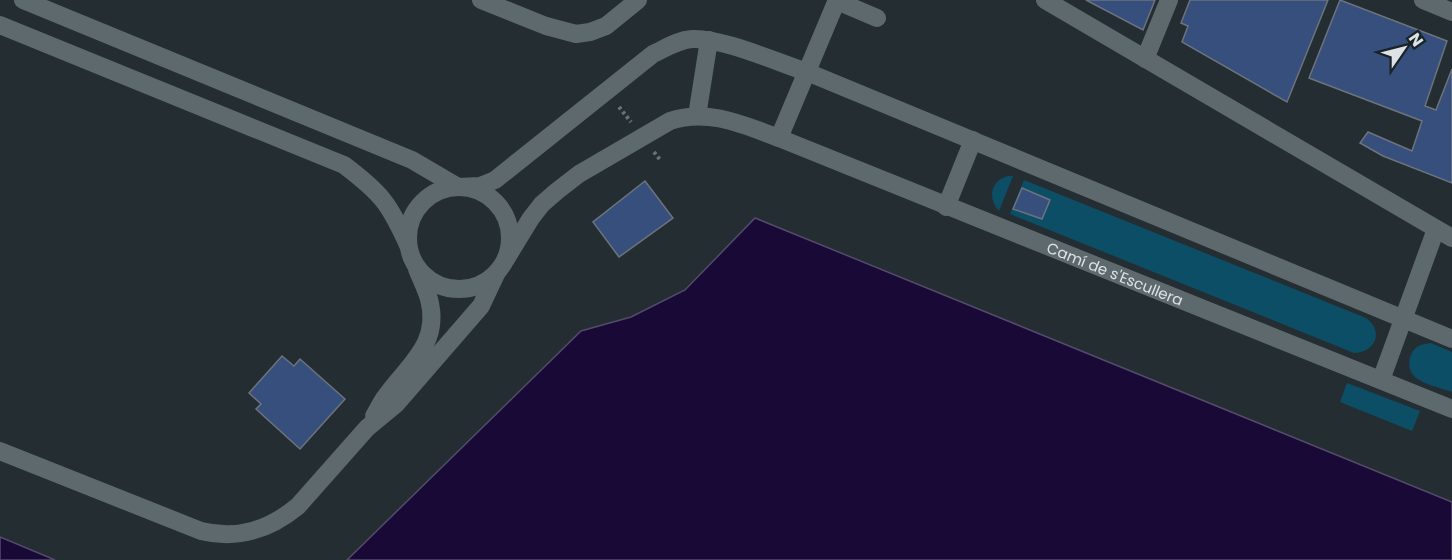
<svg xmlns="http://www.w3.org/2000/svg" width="1452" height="560" font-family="Poppins,sans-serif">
	<rect width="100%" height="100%" fill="#242e32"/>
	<!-- green -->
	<path fill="#0c4e66" d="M1008 176H1013L999 211C987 198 991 180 1008 176Z
		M1024 180 1366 318C1384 331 1376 352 1354 353L1010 214Z
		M1431 343 1452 352V392C1441 388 1425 385 1415 377 1406 369 1408 354 1417 347 1421 344 1426 344 1431 343Z
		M1347 383 1420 411 1412 431 1340 402Z"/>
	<!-- water -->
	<path fill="#190936" stroke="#544a6b" stroke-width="1.5" d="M755 218 1452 502V560H347L581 331 631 317 685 290Z
		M0 537 55 560H0Z"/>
	<!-- building -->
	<path fill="#364f7d" stroke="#6d737c" stroke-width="1.5" d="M1086 0H1155L1143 30Z
		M1190 0H1328L1287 102 1182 42 1188 26 1181 23Z
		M1340 0 1447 41 1425 106 1436 110 1452 69V183L1383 156 1360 143 1368 132 1412 151 1422 121 1309 78Z
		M645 181 673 218 619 257 593 222Z
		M1022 188 1050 200 1042 219 1013 209Z
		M282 356 294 366 300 359 345 399 300 449 256 409 261 404 249 393Z"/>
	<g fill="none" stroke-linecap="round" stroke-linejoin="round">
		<!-- path -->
		<path stroke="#687174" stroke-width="4" stroke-dasharray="3 3" stroke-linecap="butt" d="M619 107 631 122
			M654 152 661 161"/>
		<!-- minor -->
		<g stroke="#5e696e" stroke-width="18">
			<path d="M23 0 412 160 458 187 480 186 495 180 653 54C666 48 678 40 692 39 720 37 779 63 807 72L1452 339"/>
			<path d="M481 0 546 26 576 34 590 32 606 26 638 0"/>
			<path d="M1045 0 1452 238"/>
			<path d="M1423 0 1452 12"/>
			<path d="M837 1 877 18"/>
			<path d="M0 25 344 165C381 193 389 203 408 245"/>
			<path d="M1145 59 1169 0"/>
			<path d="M697 116 709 40"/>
			<path d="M779 138 837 0"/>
			<circle cx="459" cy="238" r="51"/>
			<path d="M946 207 973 140"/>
			<path id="s1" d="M506 259 531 218 542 204 557 191 579 174 670 121C708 108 744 125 779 138L1452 409"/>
			<path d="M1381 380 1436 229"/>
			<path d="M374 416C378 410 381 402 386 396 408 365 441 344 429 299 426 289 421 279 417 269"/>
			<path d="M0 451 201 531C238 540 269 530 298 506L367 428 396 404 481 306 497 272"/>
		</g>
	</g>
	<g text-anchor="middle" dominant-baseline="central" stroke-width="6" stroke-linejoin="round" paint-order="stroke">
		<!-- street labels -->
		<g font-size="15" fill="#dce3e6" stroke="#1a2428">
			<text stroke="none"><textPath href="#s1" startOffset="694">Camí de s'Escullera</textPath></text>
		</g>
	</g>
	<!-- north arrow -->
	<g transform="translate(1404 48) rotate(55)" stroke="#1a2428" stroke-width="4.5" paint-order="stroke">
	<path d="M0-4.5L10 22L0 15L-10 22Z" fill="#dce3e6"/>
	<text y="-9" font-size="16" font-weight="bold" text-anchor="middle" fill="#dce3e6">N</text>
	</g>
</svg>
